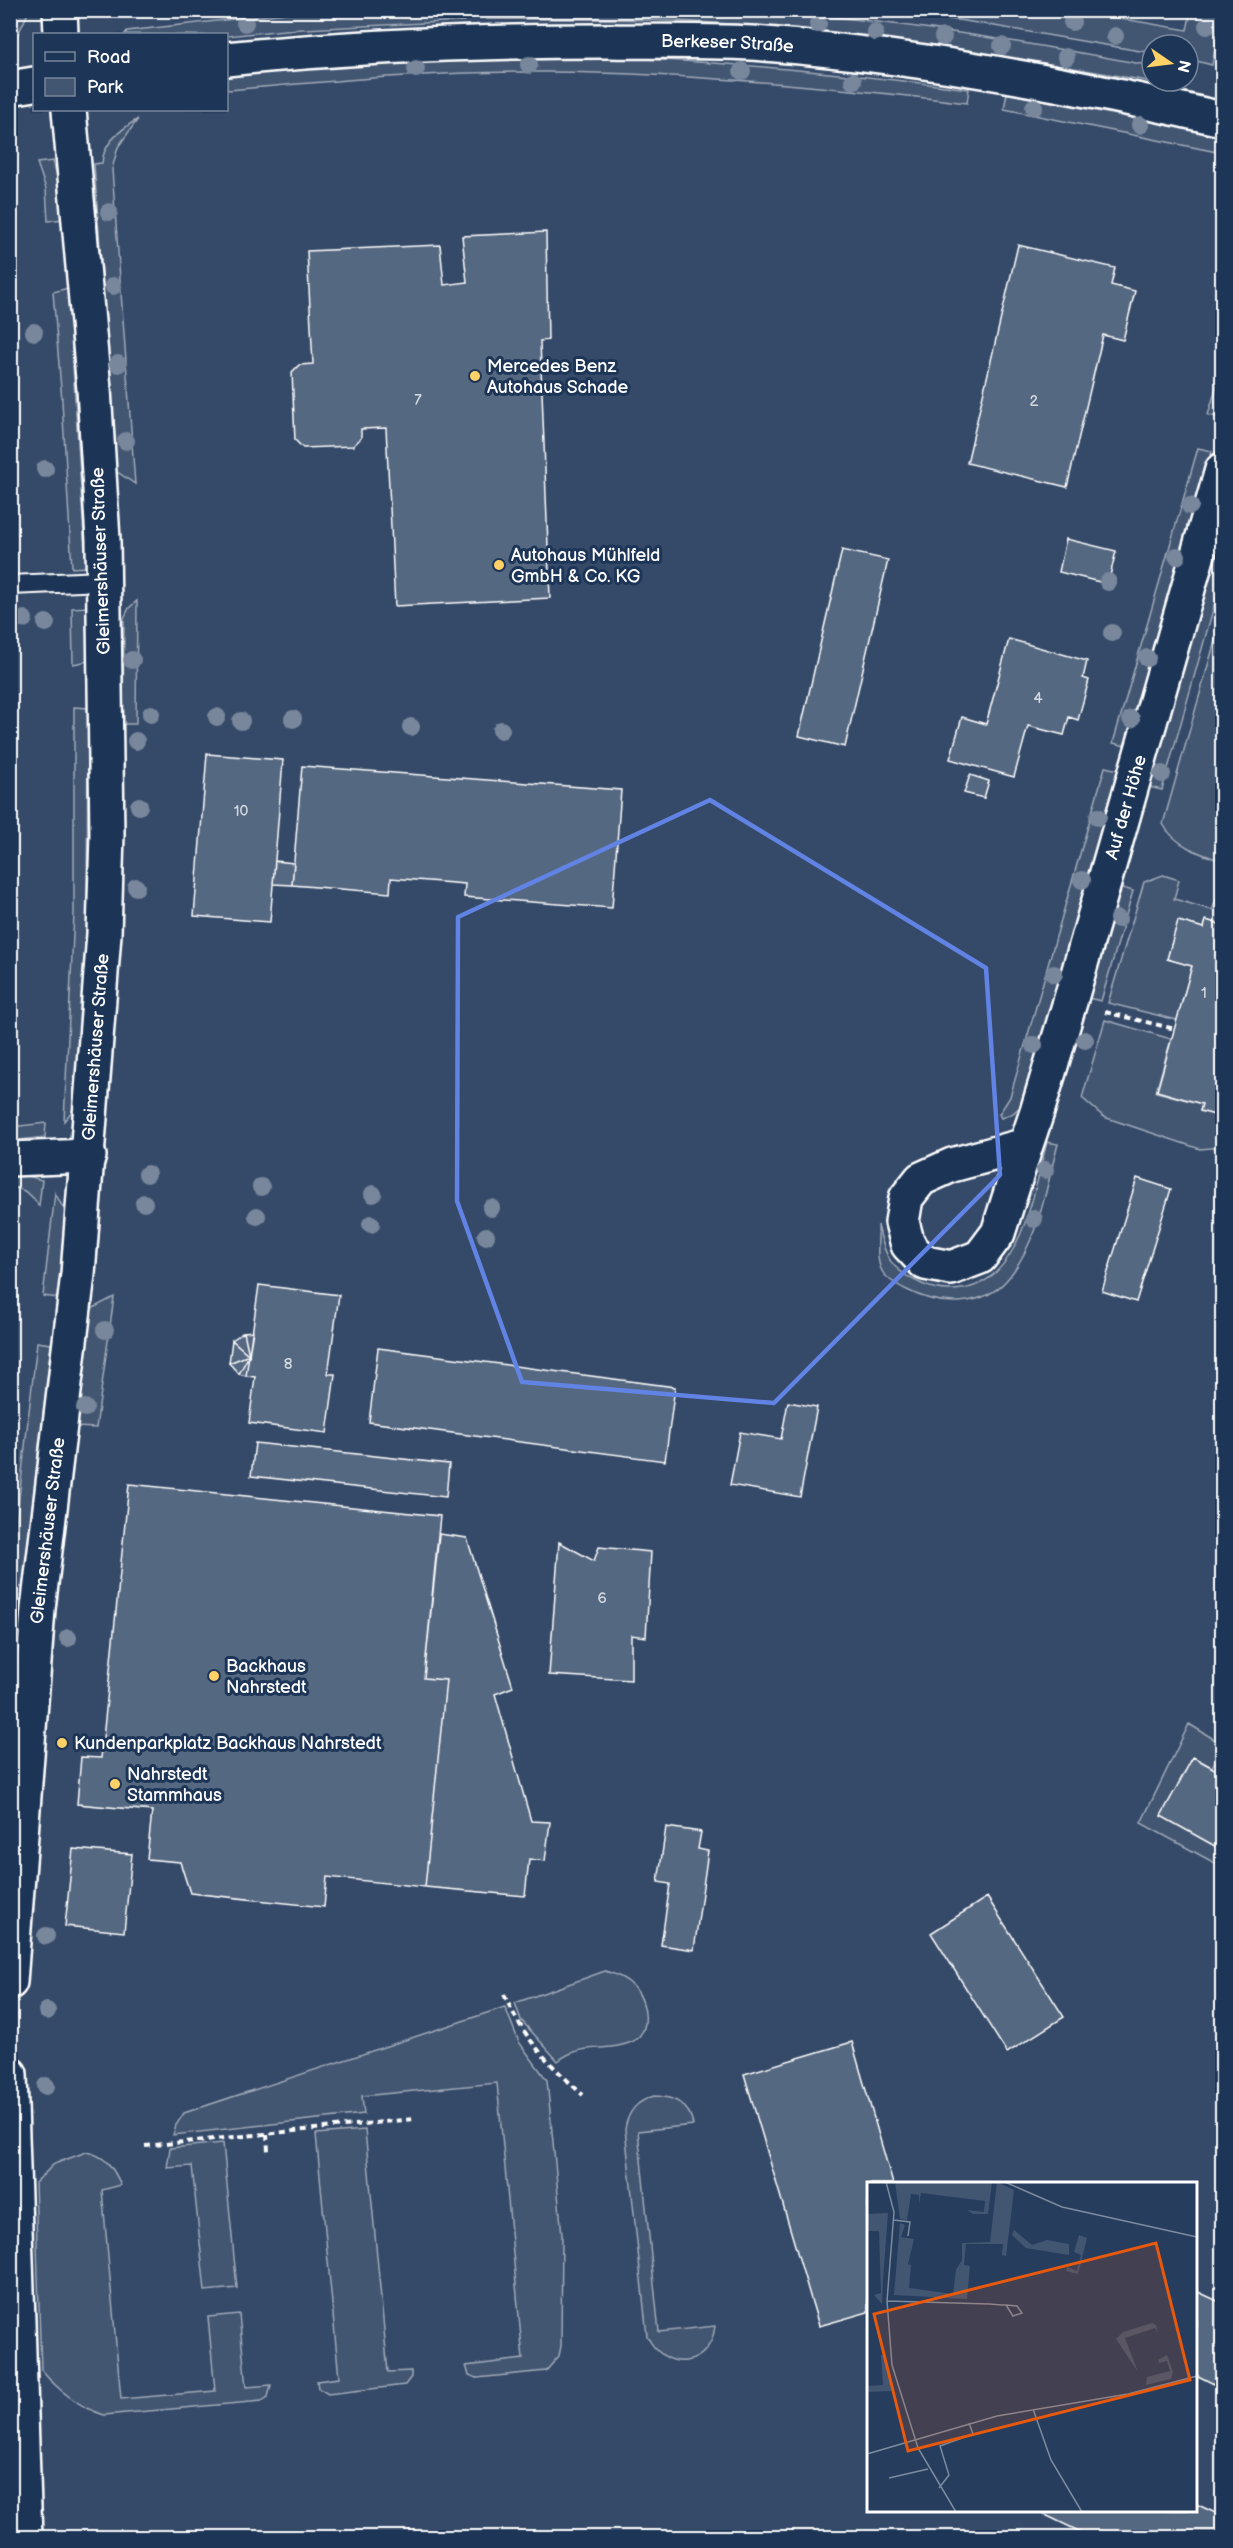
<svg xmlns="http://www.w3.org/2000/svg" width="1233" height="2548" font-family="'Balsamiq Sans',sans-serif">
	<rect width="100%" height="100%" fill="#263d5e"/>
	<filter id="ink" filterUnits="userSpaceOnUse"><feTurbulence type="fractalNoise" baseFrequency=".0167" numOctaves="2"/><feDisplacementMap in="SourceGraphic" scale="12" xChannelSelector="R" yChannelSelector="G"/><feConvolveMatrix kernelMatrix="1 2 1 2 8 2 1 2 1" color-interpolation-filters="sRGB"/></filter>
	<g filter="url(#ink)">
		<!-- built -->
		<path fill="#344a68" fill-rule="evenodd" d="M11 11H1222V2537L11 2538ZM34 34H226V110H34ZM1152 45H1188V81H1152ZM868 2184H1196V2510H868Z"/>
		<!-- green -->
		<path fill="#425672" stroke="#a0aab8" stroke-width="1.5" d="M313 10 465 11 464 21 285 30 227 36 125 34 127 31Z
			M487 10H751C886 19 1019 41 1152 66V81H1165L1158 83C1017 57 875 35 731 24 650 18 568 19 487 19Z
			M11 11H29L18 34 11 35Z
			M881 11H1077L1187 30 1191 11H1217L1220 20 1212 65 1188 59V45H1152V53L965 21Z
			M596 57C721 61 845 73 969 89L967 103C827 86 686 73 545 72 438 71 332 81 227 90V75C349 61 473 58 596 57Z
			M1007 93 1222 136V153L1004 109Z
			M138 119 118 147 112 169 135 484 116 471 94 164 102 163C103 143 121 129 138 119Z
			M53 161 61 191 63 219 48 221 46 189 37 163Z
			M68 288 86 567 72 568 62 401 53 292Z
			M1222 368V413L1221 418 1208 415Z
			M1198 448 1212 451 1126 746 1113 743Z
			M1222 529V578L1162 790 1149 787Z
			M137 601 136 724H123L124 618 129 608Z
			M88 607 89 661 73 664 72 608Z
			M1222 616V861C1200 854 1174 845 1163 824Z
			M74 707 88 708 87 915 78 1093 74 1109 64 1121 74 914Z
			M1105 767 1119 770 1023 1104 1012 1114 1001 1118 999 1114 1010 1097Z
			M1163 875 1179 880 1174 899 1212 910 1219 892 1222 893V925L1206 920 1204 928 1178 921 1167 959 1192 966 1177 1020 1108 1003 1144 882Z
			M1119 887 1133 891 1101 1001 1088 998Z
			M1105 1020 1171 1039 1156 1092 1202 1104 1200 1111 1222 1117V1147L1200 1149 1104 1117 1082 1098Z
			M46 1123 45 1137 11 1141V1127Z
			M1047 1142 1058 1144C1046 1188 1039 1239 1010 1276 985 1309 940 1307 907 1290 899 1286 886 1279 882 1271 875 1259 879 1238 878 1225 885 1258 891 1270 922 1284 935 1290 949 1291 962 1289 1022 1281 1034 1189 1047 1142Z
			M10 1175H24L42 1180 39 1206C32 1195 25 1189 11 1187Z
			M55 1193 66 1213 62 1271 58 1298 43 1296Z
			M114 1297 96 1428 75 1427 91 1309Z
			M37 1342 51 1344 23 1587H11V1568Z
			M11 1626H18L11 1708 10 1626Z
			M1189 1724 1222 1744V1747L1212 1767 1193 1757 1161 1816 1222 1850V1867L1141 1823Z
			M605 1971C616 1974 626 1978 634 1987 647 2001 653 2034 629 2043 604 2053 584 2041 558 2061L521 2020 515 2003Z
			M505 2007 519 2042 547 2080 562 2235 561 2346 559 2356 546 2371 477 2378 469 2375 466 2366 523 2359 497 2083 362 2096 364 2114 173 2135 176 2125 184 2113Z
			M654 2096C673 2096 690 2104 693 2125L638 2131 659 2332 715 2326C710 2369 665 2373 647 2336L625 2129C628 2111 637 2101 654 2096Z
			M365 2130 388 2372 411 2371V2377L405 2385 328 2394 318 2388 317 2381 339 2378 316 2134Z
			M223 2143 237 2288 205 2291 192 2166 167 2168 170 2148Z
			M86 2152C105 2155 113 2167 121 2185L102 2190 121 2399 215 2391 208 2317 239 2314 246 2387 271 2385 268 2397 262 2401 104 2415C80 2408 57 2389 41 2370L35 2183 54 2164Z"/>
		<!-- building -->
		<path fill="#556781" stroke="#fff" stroke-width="1.5" d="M546 232 548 340 540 341 550 598 395 606 386 428 361 429V438L353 446 303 448 295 440 292 372 299 365 313 364 307 251 440 245 444 285 467 282 462 236Z
			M1018 245 1115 268 1111 285 1135 291 1123 340 1103 335 1067 487 967 463Z
			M1066 539 1116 551 1108 584 1059 572Z
			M842 550 888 560 845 747 799 736Z
			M1009 639 1087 661 1083 678 1089 680 1078 720 1069 717 1064 735 1028 726 1014 777 950 759 962 717 986 724Z
			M207 754 283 760 270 922 194 916Z
			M302 766 621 790 612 908 464 897 465 884 391 878 390 893 292 885Z
			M970 775 989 781 984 798 964 793Z
			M275 861 294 863 292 885 273 884Z
			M1206 920 1222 925V1117L1200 1111 1202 1104 1157 1091 1192 966 1167 959 1178 921 1204 928Z
			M1137 1178 1171 1189 1136 1302 1102 1291Z
			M259 1285 339 1295 328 1374H335L327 1433 249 1423 255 1377 246 1376Z
			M253 1331 249 1355 244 1332Z
			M244 1332 249 1355 232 1340Z
			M232 1340 249 1355 229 1363Z
			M378 1348 675 1387 665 1461 369 1422Z
			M249 1355 246 1376 239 1374Z
			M249 1355 239 1374 229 1363Z
			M788 1402 817 1407 800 1497 730 1485 740 1432 781 1439Z
			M255 1443 449 1464 446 1497 251 1476Z
			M129 1484 440 1516 424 1678 446 1680 425 1887 327 1877 324 1907 190 1893 180 1862 147 1859 152 1811 77 1804 81 1757 101 1758Z
			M439 1534 467 1538 513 1687 495 1694 531 1821 550 1822 545 1861 529 1859 525 1896 425 1887 446 1680 424 1678Z
			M559 1542 594 1561 599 1547 651 1552 646 1637 631 1635V1680L549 1675Z
			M1193 1757 1222 1773V1850L1161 1816Z
			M666 1827 701 1832 698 1849 708 1851 694 1950 661 1945 670 1884 658 1882Z
			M73 1849 132 1854 124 1932 65 1926Z
			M987 1897 1064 2017 1007 2053 931 1933Z
			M852 2042 893 2184H868V2312L819 2326 744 2074Z
			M1196 2291 1222 2303V2388L1196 2375Z
			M1196 2504 1222 2516V2538H1093L1035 2510H1196Z
			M190 2531 191 2538H128V2536Z"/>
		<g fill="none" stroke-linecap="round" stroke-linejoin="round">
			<!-- service casing -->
			<g stroke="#fff" stroke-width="22">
				<path id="service" d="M10 585 103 581"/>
			</g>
			<!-- minor casing -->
			<g stroke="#fff" stroke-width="38">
				<g id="minor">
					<path d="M60 10 61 34"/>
					<path id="s1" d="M1026 1145 952 1165 921 1179 906 1198 902 1222 908 1245 925 1263 951 1268 980 1257 998 1233 1026 1145 1037 1112 1070 1002 1222 470"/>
					<path d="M10 1159 89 1156"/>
					<path id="s2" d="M10 1982 38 1609 78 1274 104 934 107 834 103 540 94 389 69 110"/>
					<path d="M10 2074 25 2538"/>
				</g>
			</g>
			<!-- secondary casing -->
			<g stroke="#fff" stroke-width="38">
				<g id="secondary">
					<path id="s3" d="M226 59C354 46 481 41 609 41 661 42 714 40 765 44 919 56 1072 84 1222 119"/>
					<path d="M10 88 34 84"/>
				</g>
			</g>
			<!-- path -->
			<path stroke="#fff" stroke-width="4" stroke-dasharray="6 4.5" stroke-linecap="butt" d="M1105 1012 1175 1029
				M504 1994C523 2038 548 2063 583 2095
				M267 2134 268 2151
				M145 2146 414 2119"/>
			<!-- service -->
			<use href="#service" stroke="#1d3557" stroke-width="18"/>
			<!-- minor -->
			<use href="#minor" stroke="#1d3557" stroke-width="33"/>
			<!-- secondary -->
			<use href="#secondary" stroke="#1d3557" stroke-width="33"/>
		</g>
		<!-- trees -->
		<g fill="#79879c">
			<circle cx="1072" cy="22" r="9"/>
			<circle cx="245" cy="23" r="9"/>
			<circle cx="818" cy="24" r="9"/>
			<circle cx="1207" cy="26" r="9"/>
			<circle cx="875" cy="32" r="9"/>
			<circle cx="1115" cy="36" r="9"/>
			<circle cx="943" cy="37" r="9"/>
			<circle cx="1002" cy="46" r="9"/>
			<circle cx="1066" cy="57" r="9"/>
			<circle cx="529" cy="65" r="9"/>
			<circle cx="416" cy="69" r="9"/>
			<circle cx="742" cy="71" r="9"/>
			<circle cx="853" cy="81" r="9"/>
			<circle cx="1034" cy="107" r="9"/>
			<circle cx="1140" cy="125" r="9"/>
			<circle cx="109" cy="212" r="9"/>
			<circle cx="113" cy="286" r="9"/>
			<circle cx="34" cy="332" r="9"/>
			<circle cx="118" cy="364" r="9"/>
			<circle cx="126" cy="441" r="9"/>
			<circle cx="45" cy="469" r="9"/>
			<circle cx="1190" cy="506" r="9"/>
			<circle cx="1177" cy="556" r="9"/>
			<circle cx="1108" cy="582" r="9"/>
			<circle cx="24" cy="619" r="9"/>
			<circle cx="46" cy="623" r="9"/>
			<circle cx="1112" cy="633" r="9"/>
			<circle cx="1147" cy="658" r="9"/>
			<circle cx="132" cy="660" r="9"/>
			<circle cx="151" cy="714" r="9"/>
			<circle cx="217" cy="717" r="9"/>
			<circle cx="293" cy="719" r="9"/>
			<circle cx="1131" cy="719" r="9"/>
			<circle cx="241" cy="721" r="9"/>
			<circle cx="411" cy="727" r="9"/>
			<circle cx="501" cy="730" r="9"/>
			<circle cx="136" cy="741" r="9"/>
			<circle cx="1162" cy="774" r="9"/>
			<circle cx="139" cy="806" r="9"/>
			<circle cx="1098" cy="817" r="9"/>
			<circle cx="1082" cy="880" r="9"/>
			<circle cx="136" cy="887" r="9"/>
			<circle cx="1118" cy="919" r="9"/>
			<circle cx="1054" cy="974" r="9"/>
			<circle cx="1085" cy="1040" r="9"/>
			<circle cx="1034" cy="1045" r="9"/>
			<circle cx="1045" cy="1170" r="9"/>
			<circle cx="147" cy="1174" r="9"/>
			<circle cx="261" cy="1187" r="9"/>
			<circle cx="373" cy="1194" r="9"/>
			<circle cx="144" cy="1203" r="9"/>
			<circle cx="491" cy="1208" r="9"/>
			<circle cx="257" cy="1216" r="9"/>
			<circle cx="1034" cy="1219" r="9"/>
			<circle cx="371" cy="1224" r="9"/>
			<circle cx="486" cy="1236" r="9"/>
			<circle cx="105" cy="1330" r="9"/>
			<circle cx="85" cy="1408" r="9"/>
			<circle cx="68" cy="1638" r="9"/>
			<circle cx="46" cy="1936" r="9"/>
			<circle cx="47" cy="2011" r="9"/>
			<circle cx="46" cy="2086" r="9"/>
		</g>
	</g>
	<!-- marked area -->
	<path fill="none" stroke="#6183e4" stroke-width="4.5" stroke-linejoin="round" d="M710 800 986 968 1000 1175 774 1403 522 1382 457 1201 458 917Z"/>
	<!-- markers -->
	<g fill="#ffd166" stroke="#1d3557" stroke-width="2">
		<circle cx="475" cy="376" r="6"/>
		<circle cx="499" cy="565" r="6"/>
		<circle cx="214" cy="1676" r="6"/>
		<circle cx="62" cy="1743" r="6"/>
		<circle cx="115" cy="1784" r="6"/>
	</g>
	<g text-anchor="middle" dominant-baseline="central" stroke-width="6" stroke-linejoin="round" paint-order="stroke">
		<!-- number labels -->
		<g font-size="15" fill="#d4d9e0">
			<text x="418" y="400">7</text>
			<text x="1034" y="401">2</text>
			<text x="1038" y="698">4</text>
			<text x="241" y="811">10</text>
			<text x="1204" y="993">1</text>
			<text x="288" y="1364">8</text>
			<text x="602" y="1598">6</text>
		</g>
		<!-- street labels -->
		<g font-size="18" fill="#fff" stroke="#1d3557">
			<text stroke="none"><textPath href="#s3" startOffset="502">Berkeser Straße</textPath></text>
			<text transform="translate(101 561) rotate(-92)">Gleimershäuser Straße</text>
			<text stroke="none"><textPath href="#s1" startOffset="740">Auf der Höhe</textPath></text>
			<text stroke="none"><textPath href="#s2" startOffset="939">Gleimershäuser Straße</textPath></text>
			<text stroke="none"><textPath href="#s2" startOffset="453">Gleimershäuser Straße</textPath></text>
		</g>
		<!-- poi labels -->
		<g font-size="18" fill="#fff" stroke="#1d3557" text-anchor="start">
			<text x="487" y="366">Mercedes Benz<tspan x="487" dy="21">Autohaus Schade</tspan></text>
			<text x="511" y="555">Autohaus Mühlfeld<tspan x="511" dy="21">GmbH &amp; Co. KG</tspan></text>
			<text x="226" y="1666">Backhaus<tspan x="226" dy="21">Nahrstedt</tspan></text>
			<text x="74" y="1743">Kundenparkplatz Backhaus Nahrstedt</text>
			<text x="127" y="1774">Nahrstedt<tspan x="127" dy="21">Stammhaus</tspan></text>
		</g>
	</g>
	<!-- overview -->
	<g transform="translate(867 2182)">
		<rect width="330" height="330" fill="#263d5e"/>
		<path d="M28 0H125L121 32H106L100 28 117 30 118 19 54 11 52 22V13L44 12 40 38 33 37ZM130 0 147 8 139 74 135 73 136 62H99L97 83 103 84 100 117 27 113 33 41 38 43 34 55 47 57 41 82 44 83 42 106 86 112 89 88 95 78V61L123 60ZM21 31 16 97 15 122 7 113 14 111 12 49H0V32ZM147 48 165 63 180 58 202 62V73L159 66 145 53ZM212 53 220 56 211 92 199 89 200 85 210 89 214 73 207 70ZM285 141 289 143 291 151 288 146 258 156 271 190 249 157 256 150ZM14 173H18L25 209 0 210V204L16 203ZM300 173 306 190 304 197 279 203 280 195 303 189 300 179 292 181 291 178Z" fill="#425672"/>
		<path fill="none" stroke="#7d8b9e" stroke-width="1.5" d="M19 0 27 30 20 119 25 183 51 266 89 330M138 0 195 25 330 55M27 38 43 40 41 54M20 119 122 122 135 123H139L150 124 155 131 146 134 139 123M166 227 184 278 215 330M0 272 130 234 261 212 330 194M22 296 61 287M72 306 82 293 73 264 106 252 102 241"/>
		<path fill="#e8590c" fill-opacity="0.15" stroke="#e8590c" stroke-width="3" d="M289 61 323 198 41 269 7 132Z"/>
		<rect width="330" height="330" fill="none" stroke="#fff" stroke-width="3"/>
	</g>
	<!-- margin -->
	<rect width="1233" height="2548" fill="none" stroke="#1d3557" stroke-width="36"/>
	<rect x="18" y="18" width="1197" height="2512" fill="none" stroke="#fff" stroke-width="2" filter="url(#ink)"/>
	<!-- legend -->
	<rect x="33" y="33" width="195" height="78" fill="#1d3557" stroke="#77869a" stroke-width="1.5"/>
	<rect x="45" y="52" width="30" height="9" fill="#1d3557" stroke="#77869a" stroke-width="1.5"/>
	<text x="87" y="63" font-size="18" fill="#ffffff">Road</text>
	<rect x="45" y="78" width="30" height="18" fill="#425672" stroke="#77869a" stroke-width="1.5"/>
	<text x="87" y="93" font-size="18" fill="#ffffff">Park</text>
	<!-- north arrow -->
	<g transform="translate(1170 63) rotate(104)"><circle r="28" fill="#1d3557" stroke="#77869a" stroke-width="1.5"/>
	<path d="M0-4.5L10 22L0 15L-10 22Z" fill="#ffd166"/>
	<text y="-9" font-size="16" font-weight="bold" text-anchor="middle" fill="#ffffff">N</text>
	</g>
</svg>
